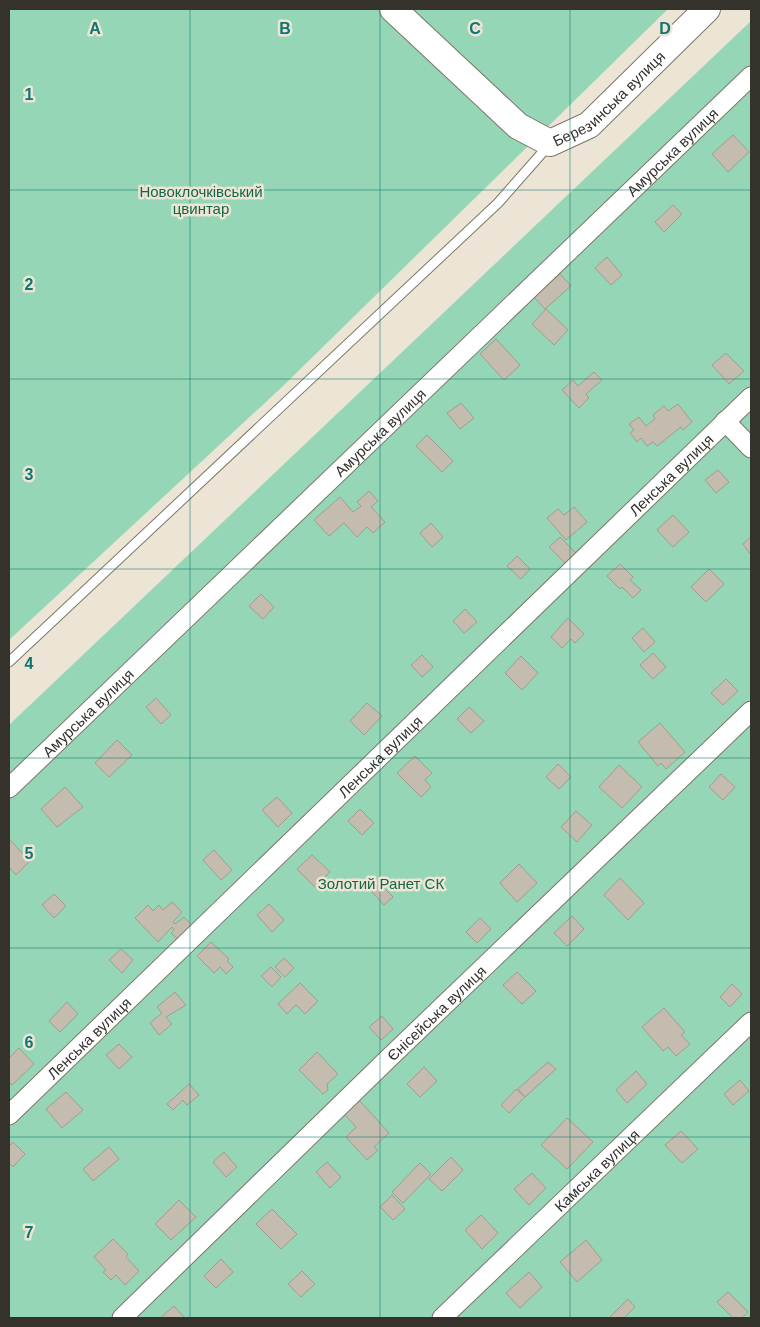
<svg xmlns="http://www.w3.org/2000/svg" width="760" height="1327" font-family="Helvetica,sans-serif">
	<rect width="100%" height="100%" fill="#ece5d6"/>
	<!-- green -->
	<path fill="#94d6b5" d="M9 9H668L282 387 9 640Z
		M751 21V1318H9V725Z"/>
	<!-- building -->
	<path fill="#c4bdaf" stroke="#a39c8e" d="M733 135 749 152 728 172 712 154Z
		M673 205 682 214 664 232 655 222Z
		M607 257 622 275 611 285 595 268Z
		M560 274 571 286 545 309 534 297Z
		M546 309 568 330 554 345 532 324Z
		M496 339 520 365 504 380 480 354Z
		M726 353 744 371 729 384 712 365Z
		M594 372 602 380 586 394 589 398 579 408 562 390 573 380 578 386Z
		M461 403 474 418 460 429 447 413Z
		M678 404 692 422 683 430 681 427 657 446 653 442 647 446 641 438 637 442 630 433 634 430 629 424 639 417 646 426 655 419 653 415 664 406 668 411Z
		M427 435 453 461 442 472 416 446Z
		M718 470 729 482 716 493 705 480Z
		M369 491 378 501 371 507 385 522 373 533 367 527 357 537 344 523 329 536 314 520 340 497 353 512 361 506 357 502Z
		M574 507 587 522 566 540 547 518 558 509 564 515Z
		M673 515 689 532 673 547 657 530Z
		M431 523 443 537 432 547 420 533Z
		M560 537 577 554 567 565 549 547Z
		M751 537V555L743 544Z
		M517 556 530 569 521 579 507 566Z
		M620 564 633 577 630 580 641 590 633 598 622 587 620 589 607 576Z
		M709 569 724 584 706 602 691 587Z
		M261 594 274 607 263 619 249 606Z
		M465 609 477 622 464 633 453 621Z
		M568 618 584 634 575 643 571 639 562 648 551 637Z
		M643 628 655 642 644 652 632 638Z
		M653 653 666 667 653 679 640 665Z
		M422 655 433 667 422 677 411 665Z
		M521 656 538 673 522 690 505 673Z
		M726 679 738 691 723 705 711 693Z
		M156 698 171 715 161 724 146 707Z
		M367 703 382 716 364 735 350 721Z
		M469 707 484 721 471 733 457 719Z
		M660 723 685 752 666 769 661 763 658 766 638 742Z
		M117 740 132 755 109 777 95 763Z
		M415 756 432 773 425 780 431 787 421 797 397 773Z
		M558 764 571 777 559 789 546 777Z
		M619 765 642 787 622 808 599 787Z
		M721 774 735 787 723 800 709 787Z
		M65 787 83 807 57 827 41 809Z
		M277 797 292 813 278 827 262 810Z
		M360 809 374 823 362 835 348 821Z
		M576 811 592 825 577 842 561 827Z
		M9 839 30 861 16 875 9 867Z
		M214 850 232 870 221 880 203 860Z
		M312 855 330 872 315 887 297 869Z
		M519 864 537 883 517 902 500 883Z
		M620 878 644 903 628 920 604 895Z
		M380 884 393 897 384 905 372 892Z
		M54 894 66 906 54 918 42 905Z
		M172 902 182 912 173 922 175 924 184 917 192 925 178 939 171 933 174 930 172 927 158 942 135 918 148 905 153 911 159 905 163 910Z
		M269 904 284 920 272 932 257 915Z
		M572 916 584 929 567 946 554 933Z
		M480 918 491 929 477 943 466 932Z
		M211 942 229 959 227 961 233 967 226 974 220 967 214 973 197 956Z
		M121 949 133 960 122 973 109 960Z
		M284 958 294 968 285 977 275 967Z
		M271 967 281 977 272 987 261 976Z
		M517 972 536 991 522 1004 503 985Z
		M300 983 318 1001 305 1014 296 1005 287 1014 278 1004Z
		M732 984 742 994 730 1007 720 997Z
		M175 992 186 1005 166 1017 172 1024 159 1035 150 1023 162 1013 157 1007Z
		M67 1002 78 1014 60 1032 49 1021Z
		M664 1008 685 1032 681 1035 690 1044 676 1056 668 1047 663 1051 642 1027Z
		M382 1016 393 1029 381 1040 369 1027Z
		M119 1044 132 1057 119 1069 106 1055Z
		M19 1048 34 1064 12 1085 9 1081V1058Z
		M317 1052 338 1074 327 1084 328 1090 323 1094 299 1070Z
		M548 1062 556 1069 525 1097 518 1089Z
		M424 1067 437 1081 420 1097 407 1084Z
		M636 1071 647 1084 627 1103 616 1090Z
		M740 1080 749 1091 733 1105 724 1094Z
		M189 1084 199 1095 187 1105 183 1100 173 1110 167 1104Z
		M516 1089 525 1097 509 1113 501 1105Z
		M66 1092 83 1110 62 1128 46 1109Z
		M359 1100 389 1133 374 1147 378 1150 367 1160 346 1137 356 1127 344 1114Z
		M567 1118 593 1142 567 1169 541 1145Z
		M681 1131 698 1149 682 1163 665 1145Z
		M13 1142 25 1154 13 1167 9 1163V1146Z
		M109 1147 119 1159 93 1181 83 1169Z
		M224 1152 237 1167 226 1177 213 1162Z
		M451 1157 463 1170 442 1191 429 1179Z
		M327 1162 341 1177 330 1188 316 1172Z
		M420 1163 431 1174 403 1203 392 1192Z
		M532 1173 546 1188 529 1205 514 1189Z
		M392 1195 405 1209 393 1220 380 1207Z
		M179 1200 196 1217 171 1240 155 1224Z
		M272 1209 297 1234 281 1249 256 1224Z
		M481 1215 498 1233 482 1249 465 1230Z
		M113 1239 128 1254 126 1257 139 1271 125 1285 116 1275 111 1280 103 1272 106 1270 94 1257Z
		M586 1240 602 1260 577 1282 560 1262Z
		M221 1259 233 1272 216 1288 204 1276Z
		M302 1271 315 1284 301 1297 288 1284Z
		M529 1272 542 1287 520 1308 506 1293Z
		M728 1292 748 1312 742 1318H733L717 1302Z
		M628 1299 635 1307 624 1318H609Z
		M174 1306 185 1318H160Z"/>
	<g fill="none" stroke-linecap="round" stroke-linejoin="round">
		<!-- lane casing -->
		<g stroke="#7d776a" stroke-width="11">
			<path id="lane" d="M9 662 498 203 549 145"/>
		</g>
		<!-- street casing -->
		<g stroke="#7d776a" stroke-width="21">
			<g id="street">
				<path d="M725 421 751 448"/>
				<path id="s1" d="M9 788 751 76"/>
				<path id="s2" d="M9 1115 751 397"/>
				<path id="s3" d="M122 1318 390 1057 751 711"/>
				<path id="s4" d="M442 1318 751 1022"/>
			</g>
		</g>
		<!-- secondary casing -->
		<g stroke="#7d776a" stroke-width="28">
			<g id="secondary">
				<path id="s5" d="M393 9 518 126 550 143 589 125 707 9"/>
			</g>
		</g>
		<!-- lane -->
		<use href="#lane" stroke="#fff" stroke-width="9"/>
		<!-- street -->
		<use href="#street" stroke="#fff" stroke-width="19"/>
		<!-- secondary -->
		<use href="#secondary" stroke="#fff" stroke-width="26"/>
	</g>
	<!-- grid -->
	<path fill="none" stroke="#0f766e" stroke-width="1" stroke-opacity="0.55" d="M190 9V1318M380 9V1318M570 9V1318M9 190H751M9 379H751M9 569H751M9 758H751M9 948H751M9 1137H751"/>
	<g text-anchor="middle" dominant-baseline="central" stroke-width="5" stroke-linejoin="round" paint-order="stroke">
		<!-- street labels -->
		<g font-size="15" fill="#35322c" stroke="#ece5d6">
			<text stroke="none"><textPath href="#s5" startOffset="282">Березинська вулиця</textPath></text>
			<text stroke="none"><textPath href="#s1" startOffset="919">Амурська вулиця</textPath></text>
			<text stroke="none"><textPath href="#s1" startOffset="514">Амурська вулиця</textPath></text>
			<text stroke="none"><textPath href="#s2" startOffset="921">Ленська вулиця</textPath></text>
			<text stroke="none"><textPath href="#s1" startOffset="109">Амурська вулиця</textPath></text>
			<text stroke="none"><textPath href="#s2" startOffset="516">Ленська вулиця</textPath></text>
			<text stroke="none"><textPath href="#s3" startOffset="438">Єнісейська вулиця</textPath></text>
			<text stroke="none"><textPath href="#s2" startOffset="111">Ленська вулиця</textPath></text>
			<text stroke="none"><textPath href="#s4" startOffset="214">Камська вулиця</textPath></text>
		</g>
		<!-- park labels -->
		<g font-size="15" fill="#146646" stroke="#ece5d6">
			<text x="201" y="191">Новоклочківський<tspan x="201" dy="17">цвинтар</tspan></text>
			<text x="381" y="883">Золотий Ранет СК</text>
		</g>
	</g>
	<g font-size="16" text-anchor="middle" font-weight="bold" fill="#0f766e" stroke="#ece5d6" stroke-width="5" stroke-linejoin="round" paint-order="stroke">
		<text x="95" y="34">A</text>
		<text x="285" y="34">B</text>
		<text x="475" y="34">C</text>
		<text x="665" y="34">D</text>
		<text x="29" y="100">1</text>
		<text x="29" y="290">2</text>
		<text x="29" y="480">3</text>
		<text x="29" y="669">4</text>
		<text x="29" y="859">5</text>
		<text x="29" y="1048">6</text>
		<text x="29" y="1238">7</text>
	</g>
	<!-- border -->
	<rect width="760" height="1327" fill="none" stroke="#35322c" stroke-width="20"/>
</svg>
